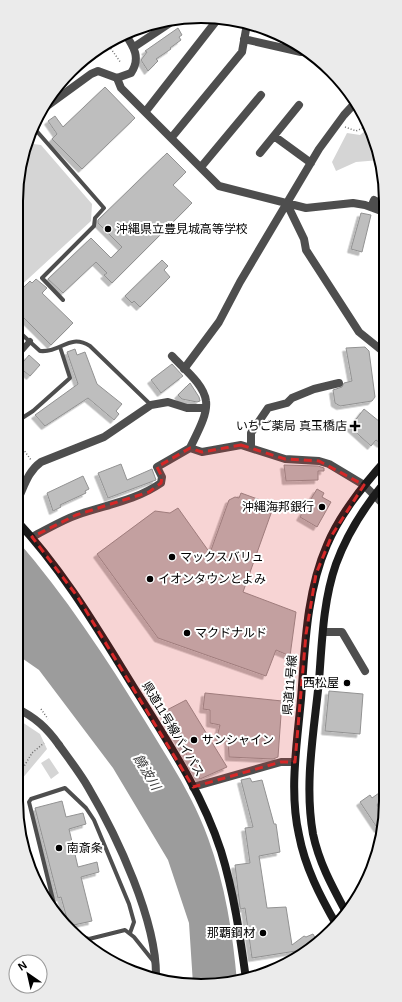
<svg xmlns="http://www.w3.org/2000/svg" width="402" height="1002" font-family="Helvetica,'Noto Sans JP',sans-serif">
	<defs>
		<filter id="shadow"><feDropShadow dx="-3.5" dy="3.5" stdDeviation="0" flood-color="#0004"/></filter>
	</defs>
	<rect width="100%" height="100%" fill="#fff"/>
	<!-- green -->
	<path fill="#d5d5d5" d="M370 127 380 160 356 162 336 171 332 162 347 133 360 135Z
		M26 143 41 145 92 204 91 221 16 290V201Z
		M16 718 40 734 47 749 16 786Z
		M49 758 59 773 51 779 41 763Z
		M16 804 41 887 26 861Z"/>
	<!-- water -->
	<path fill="#9c9c9c" d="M16 539C65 595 106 658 145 721 168 759 193 796 208 838 225 884 233 934 237 982L193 984 189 923 168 860 113 768 39 670 16 654Z"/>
	<!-- building -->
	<path fill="#bebebe" stroke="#929292" filter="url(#shadow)" d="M178 28 182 35 179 37 181 40 170 48 171 49 156 59 158 61 148 71 141 60 147 52 145 51Z
		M105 87 135 118 82 169 52 139 57 134 48 121 55 116 63 127Z
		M167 153 186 172 173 185 192 203 112 283 104 275 107 273 96 262 63 293 48 279 91 238 111 258 122 247 98 223V220Z
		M361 213 371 215 362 252 351 249Z
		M162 260 168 266 164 270 170 277 140 307 134 301 132 303 125 296Z
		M36 279 47 288 42 293 73 323 51 345 16 310V295L30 281 32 283Z
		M365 347 369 351 375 397 372 401 340 406 335 403 333 390 342 387 344 383 352 381 346 348Z
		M75 349 77 355 85 352 97 384 122 404 116 411 119 414 114 420 88 398 45 426 35 415 78 384 67 352Z
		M29 355 40 365 30 376 19 367Z
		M172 364 183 376 161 393 151 380Z
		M190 383 199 397 200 401 197 402 182 399 178 395Z
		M364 409 385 426V439L381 444 376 440 371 446 350 427Z
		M121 464 127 480 152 469 156 480 108 498 98 473Z
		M284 465 318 466 324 468V471H318V480L286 481Z
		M83 476 89 489 85 491 86 493 60 505 61 507 53 511 47 493Z
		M317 489 324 493 322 497 331 502 317 527 300 517Z
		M241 493 274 505 243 592 296 612 290 656 276 650 266 676 158 638 97 554 155 511 170 513 178 508 210 553 229 500 235 497 239 498Z
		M329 691 363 694 360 734 325 731Z
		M205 693 282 701 278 757 273 759 229 757 228 739 217 737 220 725 210 723V710L203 709Z
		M186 700 227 767 200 779 163 712Z
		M250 778 252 782 262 780 274 824H276L280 852 259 856 267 908 286 907 292 945 304 936 306 937 313 934 317 941 299 956 296 951 252 958 245 908 241 909 240 907 235 865 250 863 245 828 253 827 241 780Z
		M386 788 384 800 380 801 377 805 384 816 382 826 378 829 360 802 370 795 372 798Z
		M62 801 66 817 83 813 86 824 69 829 78 867 97 862 99 872 81 877 92 921 69 926 61 897 58 898 35 808Z"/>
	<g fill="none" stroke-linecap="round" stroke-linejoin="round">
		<!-- path -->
		<path stroke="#707070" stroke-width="1.5" stroke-dasharray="1 2" stroke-linecap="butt" d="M109 46 121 63
			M345 127 356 131 369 125
			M16 439 31 460
			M41 709 48 719
			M16 774 23 768 32 753 44 743"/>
		<!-- service -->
		<path stroke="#4e4e4e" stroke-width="4" d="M34 128 104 208 95 218 94 226 42 278 63 300
			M16 329 40 351C61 353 69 333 90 346L151 405
			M16 422 33 411 70 378 60 347
			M56 912 29 802 31 799 65 788 86 808 94 820 129 904 134 922 130 933
			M74 933 89 939 125 930 134 937 154 962"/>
		<!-- pedestrian -->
		<path stroke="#4e4e4e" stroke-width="6" d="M16 357 30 341"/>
		<!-- minor -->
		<path stroke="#4e4e4e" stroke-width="8" d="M244 39 301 52
			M117 78 121 88 219 186 306 208 353 203 365 205 384 212
			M146 111 217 20
			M274 136 311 163
			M172 137 242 52 247 24
			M260 153 299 105
			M201 167 261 95
			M287 204 304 239 306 250 359 332 385 353
			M371 207 374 200 384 205
			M172 356C183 368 204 384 206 401 208 415 196 435 190 448L202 452 241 445 285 459 319 461 329 464 364 485 385 506
			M184 369 219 322 240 282 319 149 344 115 355 103
			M251 448V433L268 408 287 403 292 398 314 389 339 383
			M16 503C24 488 27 472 41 462L104 437 151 405 168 402 187 408H205
			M385 520 383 526 385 529
			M32 537C46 530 62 520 77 515 105 505 135 501 161 483L162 477 157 467 190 448
			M323 632H342L365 671
			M16 708C35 717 47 728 59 745
			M193 787 281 762H295
			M383 805 385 808"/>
		<!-- tertiary -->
		<path stroke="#4e4e4e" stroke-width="8" d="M134 47 173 21
			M47 106 91 74 98 71 117 78 131 73C141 58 134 47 125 34
			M59 745C69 759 80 773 88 787 117 836 157 921 156 977"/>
		<!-- secondary -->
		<path stroke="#1b1b1b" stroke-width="8" d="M16 520C63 570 97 628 133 686 166 739 202 792 221 851 234 893 240 936 246 979
			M347 914C333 888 319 863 313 834 304 784 314 731 319 681 322 642 323 601 336 564 347 534 365 506 385 482
			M336 924C320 896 305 867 299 835 289 791 297 744 301 699 305 648 306 593 327 545 340 514 363 486 385 461"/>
	</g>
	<!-- marked area -->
	<path fill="#d62828" fill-opacity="0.2" stroke="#d62828" stroke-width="3" stroke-dasharray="8 5" stroke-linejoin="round" d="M241 445 285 459 319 461 364 485 332 535 316 574 306 634 295 762H281L193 787 77 596 32 537 76 515 149 492 161 483 162 477 157 467 190 448 202 452Z"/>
	<!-- markers -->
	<g fill="#000" stroke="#fff" stroke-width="1.5">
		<circle cx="108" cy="229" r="4"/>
		<path d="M353 420h4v4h4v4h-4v4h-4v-4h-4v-4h4z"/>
		<circle cx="322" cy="507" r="4"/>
		<circle cx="172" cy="557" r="4"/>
		<circle cx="150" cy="579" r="4"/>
		<circle cx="187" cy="633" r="4"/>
		<circle cx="347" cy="683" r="4"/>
		<circle cx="194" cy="740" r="4"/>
		<circle cx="59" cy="848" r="4"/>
		<circle cx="263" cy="933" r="4"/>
	</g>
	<g text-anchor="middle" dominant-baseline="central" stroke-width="4" stroke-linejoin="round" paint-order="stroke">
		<!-- poi labels -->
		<g font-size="12" fill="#000" stroke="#fff" text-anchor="start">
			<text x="116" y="229">沖縄県立豊見城高等学校</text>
			<text x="347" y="426" text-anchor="end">いちご薬局 真玉橋店</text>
			<text x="314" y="507" text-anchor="end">沖縄海邦銀行</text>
			<text x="180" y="557">マックスバリュ</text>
			<text x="158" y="579">イオンタウンとよみ</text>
			<text x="195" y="633">マクドナルド</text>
			<text x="339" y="683" text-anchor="end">西松屋</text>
			<text x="202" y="740">サンシャイン</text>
			<text x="67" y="848">南斎条</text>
			<text x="255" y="933" text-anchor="end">那覇鋼材</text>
		</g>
		<!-- street labels -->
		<g font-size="12" fill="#000" stroke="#fff">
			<text transform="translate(290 685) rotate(-85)">県道11号線</text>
			<text transform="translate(173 729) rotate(59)">県道11号線バイパス</text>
		</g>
		<!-- water labels -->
		<g font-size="13" font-style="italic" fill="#3d3d3d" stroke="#fff">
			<text transform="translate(147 772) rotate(59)">饒波川</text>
		</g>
	</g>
	<!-- crop -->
	<path d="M0 0H402V1002H0ZM201 23H201A178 178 0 0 1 379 201V801A178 178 0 0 1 201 979H201A178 178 0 0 1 23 801V201A178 178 0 0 1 201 23Z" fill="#ebebeb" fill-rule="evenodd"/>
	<path fill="none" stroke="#000" stroke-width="2" d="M201 23H201A178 178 0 0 1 379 201V801A178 178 0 0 1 201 979H201A178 178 0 0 1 23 801V201A178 178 0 0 1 201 23Z"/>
	<!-- north arrow -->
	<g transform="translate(28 974) rotate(326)"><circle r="19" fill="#ffffff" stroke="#999999"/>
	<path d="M0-3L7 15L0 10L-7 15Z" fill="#000000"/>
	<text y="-6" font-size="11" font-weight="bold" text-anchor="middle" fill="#000000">N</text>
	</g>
</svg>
